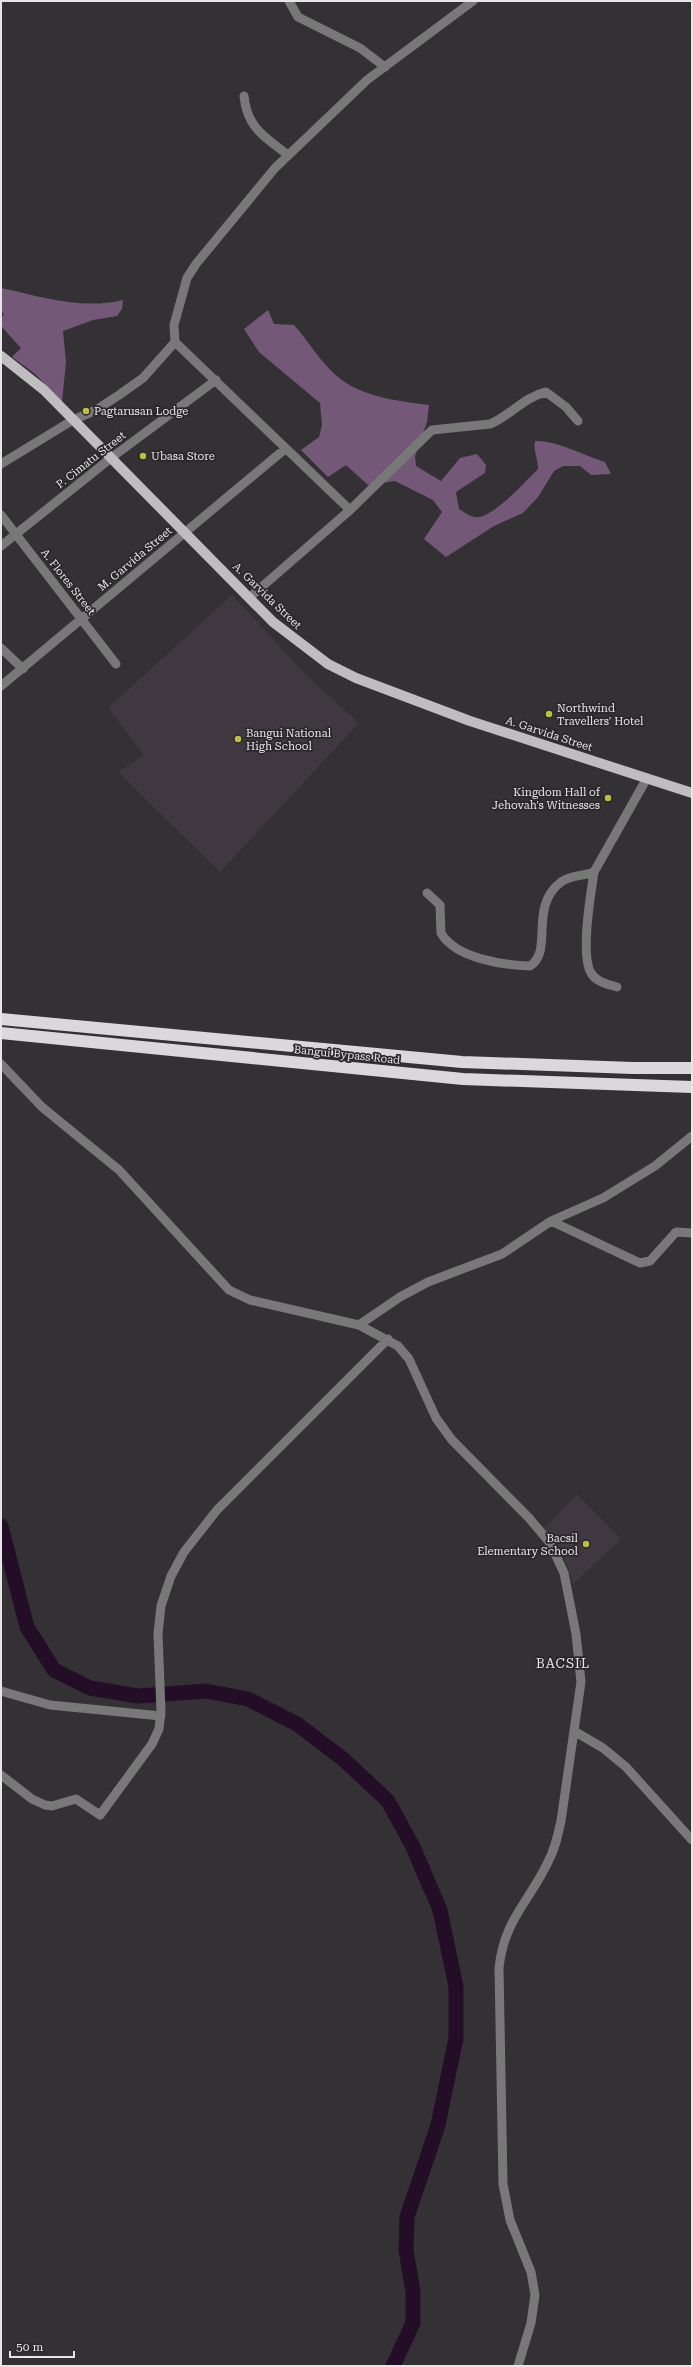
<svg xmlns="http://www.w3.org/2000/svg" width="693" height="2367" font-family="'Roboto Serif',serif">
	<rect width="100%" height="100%" fill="#343134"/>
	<!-- built -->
	<path fill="#3f3840" d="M232 595 309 678 359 723 220 872 118 772 144 755 108 708Z
		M577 1494 621 1539 573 1584 561 1549 544 1529Z"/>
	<!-- forest -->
	<path fill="#735878" d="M1 288C43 297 81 310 123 300L122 309 117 316 93 320 63 331 66 362 62 402 34 373 12 357 21 348 1 326V319L4 314 1 311Z
		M268 310 274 324 294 325C309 342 321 363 338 377 361 397 399 401 429 405L427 422 415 456 416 466 441 481 460 458 477 454 486 465 485 473 456 492 459 509C466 513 471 518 479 517 494 516 527 480 538 469 538 458 533 450 535 441 559 441 582 455 605 462L611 474 591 475 580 466H563L554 471 538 497 523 513 494 526 446 557 424 539 442 512 433 500 395 481 368 485 346 465 328 477 301 450 319 437 322 425 320 403 259 352 244 329Z"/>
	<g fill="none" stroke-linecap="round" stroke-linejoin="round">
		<!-- river -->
		<path stroke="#230d27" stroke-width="15" d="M1 1526 27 1627 54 1670 90 1688 138 1696 206 1691 248 1699 297 1724 343 1759 388 1801 413 1847 440 1910 456 1987V2038L438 2125 407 2217 406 2250 413 2292V2323L393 2366"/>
		<!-- minor -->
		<path stroke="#797879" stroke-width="9" d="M289 1 298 17 360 48 385 67
			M244 96C247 128 265 137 288 155
			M1 464 73 420 96 410 119 395 143 378 175 342
			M350 510 175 342 174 325 187 278 196 264 275 168 367 80 473 1
			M1 515 116 664
			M1 546 111 458 216 380
			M249 598 350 510 432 430 490 424C510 416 524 397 546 392L566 407 578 421
			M1 648 23 669
			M1 686 285 449
			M594 872C591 893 580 955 591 973 596 982 608 984 617 987
			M427 893 440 905 441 933C456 959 504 965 530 966 554 951 528 907 561 882 571 875 584 876 594 872L647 778
			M1 1064 42 1107 119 1170 229 1290 250 1300 359 1325 398 1346 409 1359 436 1418 452 1440 529 1518 550 1543 564 1573 576 1634 581 1682 561 1821C558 1835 555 1849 548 1862 529 1902 504 1920 499 1968L503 2184 510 2220 531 2272 535 2295 531 2323 518 2366
			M551 1221 640 1263 650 1261 676 1232 692 1233
			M359 1325 400 1297 428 1282 502 1254 551 1221 603 1198 655 1166 692 1136
			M1 1691 50 1705 161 1716
			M574 1731 603 1748 626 1767 692 1840
			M1 1775 32 1799 45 1805 52 1806 76 1799 100 1815 152 1744 159 1729 161 1711 158 1634 161 1606 171 1576 184 1552 217 1510 388 1339"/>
		<!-- major -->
		<path stroke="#bfbdc0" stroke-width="10" d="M1 356 44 390 273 622 328 664 356 678 470 721 692 793"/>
		<!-- highway -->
		<path stroke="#dbd8dc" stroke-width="12" d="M1 1019 462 1062 633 1068H692
			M1 1033 463 1079 692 1087"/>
	</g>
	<!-- markers -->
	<g fill="#bcbf44" stroke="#2a282a" stroke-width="1.5">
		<circle cx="86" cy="411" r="4"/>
		<circle cx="143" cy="456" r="4"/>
		<circle cx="549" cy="714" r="4"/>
		<circle cx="238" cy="739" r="4"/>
		<circle cx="608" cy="798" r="4"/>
		<circle cx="586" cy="1544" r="4"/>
	</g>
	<g text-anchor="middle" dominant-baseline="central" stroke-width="3.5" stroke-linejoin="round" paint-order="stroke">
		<!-- poi labels -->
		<g font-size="11" fill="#e7e6e7" stroke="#2a282a" text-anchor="start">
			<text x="94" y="411">Pagtarusan Lodge</text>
			<text x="151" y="456">Ubasa Store</text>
			<text x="557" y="708">Northwind<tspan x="557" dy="13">Travellers' Hotel</tspan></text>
			<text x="246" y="733">Bangui National<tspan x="246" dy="13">High School</tspan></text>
			<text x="600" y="792" text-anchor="end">Kingdom Hall of<tspan x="600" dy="13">Jehovah's Witnesses</tspan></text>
			<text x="578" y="1538" text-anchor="end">Bacsil<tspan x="578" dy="13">Elementary School</tspan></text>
		</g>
		<!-- street labels -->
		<g font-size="11" fill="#e7e6e7" stroke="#2a282a">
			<text transform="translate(91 460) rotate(-38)">P. Cimatu Street</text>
			<text transform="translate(135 559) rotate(-40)">M. Garvida Street</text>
			<text transform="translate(68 582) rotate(52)">A. Flores Street</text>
			<text transform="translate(267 596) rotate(44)">A. Garvida Street</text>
			<text transform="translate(549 734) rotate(18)">A. Garvida Street</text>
			<text transform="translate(347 1055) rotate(6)">Bangui Bypass Road</text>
		</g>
		<!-- quarter labels -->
		<g font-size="13" letter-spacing="1" fill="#e7e6e7" stroke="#2a282a">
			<text x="563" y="1663">BACSIL</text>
		</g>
	</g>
	<!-- border -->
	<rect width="693" height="2367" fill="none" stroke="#e7e6e7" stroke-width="4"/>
	<!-- scale -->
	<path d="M10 2351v6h64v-6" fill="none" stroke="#e7e6e7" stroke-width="2"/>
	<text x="16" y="2351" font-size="12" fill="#e7e6e7" stroke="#2a282a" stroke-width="3" paint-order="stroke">50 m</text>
</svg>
